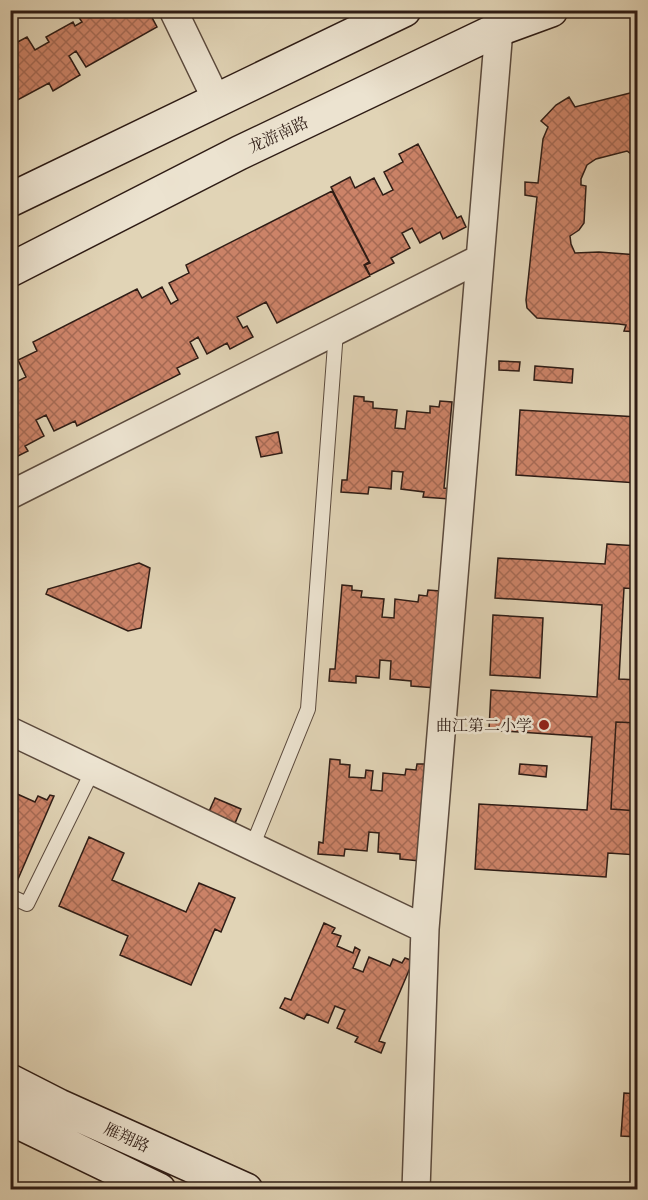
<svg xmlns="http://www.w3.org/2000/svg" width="648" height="1200" font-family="'Libre Caslon Text','Noto Serif SC',serif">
	<defs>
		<pattern id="building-cross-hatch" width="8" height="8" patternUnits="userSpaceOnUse" patternTransform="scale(1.5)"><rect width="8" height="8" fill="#cc8368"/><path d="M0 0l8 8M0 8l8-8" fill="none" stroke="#a66a54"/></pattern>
	</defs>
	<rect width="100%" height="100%" fill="#e1d4b6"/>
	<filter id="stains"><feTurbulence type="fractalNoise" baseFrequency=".00333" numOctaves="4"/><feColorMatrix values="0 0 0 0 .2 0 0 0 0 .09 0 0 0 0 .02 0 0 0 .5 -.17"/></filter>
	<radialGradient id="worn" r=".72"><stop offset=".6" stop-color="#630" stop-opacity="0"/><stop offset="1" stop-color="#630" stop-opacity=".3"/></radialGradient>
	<!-- building -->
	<path fill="url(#building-cross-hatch)" stroke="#2e1c15" stroke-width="1.5" d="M80 10H101L104 16 112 12V10H148L157 27 86 67 76 51 69 56 80 75 53 91 49 83 10 104V64L16 61 10 51V46L27 37 35 50 49 42 46 37 73 22 75 26 82 22 76 13Z
		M638 91V153L631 154 627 151 596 159 587 165 581 179V185L586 186 584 223 579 230 570 236 571 244 575 253 599 252 638 255V332L624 331 626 325 619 324 537 318 527 308 526 300 537 197 525 195V182L538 183 543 139 548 127 541 121 556 105 569 97 575 107Z
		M418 144 457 218 461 216 466 227 443 239 440 232 420 243 412 228 402 233 410 248 391 258 394 263 370 275 365 265 370 263 331 187 350 177 355 188 374 178 383 195 393 190 384 172 403 162 399 154Z
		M332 191 369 262 364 265 370 276 277 323 266 302 237 317 243 328 247 326 253 337 230 349 227 343 207 354 198 337 190 342 198 358 177 368 180 374 77 426 75 421 54 431 46 415 36 420 44 436 25 446 28 451 10 460V371L16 382 26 377 18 360 37 351 33 342 137 289 142 298 162 287 171 304 178 300 169 283 189 273 186 265Z
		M499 361 520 362 519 371 499 370Z
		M535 366 573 369 572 383 534 380Z
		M354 396 364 397V401L373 402V408L397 410 395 428 405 429 407 411 430 413V406L439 407 440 401 452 402 444 488 451 489 450 499 423 497 424 492 401 489 403 472 392 471 391 489 369 487 368 494 341 492 342 480H347Z
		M520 410 638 417V483L516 475Z
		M278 432 282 453 261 457 256 437Z
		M607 544 638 546V589L624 588 619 679 638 680V723L616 722 611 809 638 811V855L608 853 606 877 475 869 479 804 587 810 592 737 489 730 491 690 597 697 602 605 495 598 498 558 605 564Z
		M139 563 150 568 141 628 128 631 46 594 48 589Z
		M342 585 352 586V590L362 591 361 597 384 599 382 617 394 618 395 599 418 602 419 595 427 596 428 590 440 591 436 688 411 686V681L390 679 391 661 380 660 379 678 356 676V683L329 681 330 669H335Z
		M493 615 543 618 540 678 490 675Z
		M616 722 638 723V811L611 809Z
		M330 759 340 760V764L350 765 349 777 365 778 366 770 373 771 371 790 382 791 383 773 405 775 406 769 416 770 417 764H428L420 861 400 859V854L378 852 379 833 369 832 367 851 345 849 344 856 318 854 319 842 323 843Z
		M520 764 547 766 546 777 519 774Z
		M15 793 35 802 38 796 47 800 50 795 54 796 15 886 10 884V803Z
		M215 798 241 809 233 828 207 816Z
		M89 837 124 853 112 880 186 912 199 883 235 898 221 932 215 929 191 985 120 955 128 936 59 906Z
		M324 923 335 928 332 933 341 936 337 946 353 953 355 947 360 950 353 968 363 972 369 957 390 966 393 959 402 963 405 958 413 961 379 1041 385 1043 381 1053 355 1042 358 1037 337 1028 345 1010 335 1006 328 1023 307 1014 304 1019 280 1008 285 998 291 1000Z
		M624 1093 638 1094V1137L621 1136Z"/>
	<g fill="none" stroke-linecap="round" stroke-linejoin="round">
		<!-- lane casing -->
		<g stroke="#5b4a3d" stroke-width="16">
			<path id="lane" d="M252 847 308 709 336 331
				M10 896 27 904 93 770"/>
		</g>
		<!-- street casing -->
		<g stroke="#5b4a3d" stroke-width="30">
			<path id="street" d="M173 10 217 101
				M10 495 479 259
				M10 731 425 929
				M416 1190 425 929 499 29"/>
		</g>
		<!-- secondary casing -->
		<g stroke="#2e1c15" stroke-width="36">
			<path id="secondary" d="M10 200 404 10
				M10 270 239 153 499 29 551 10
				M10 1081 59 1106 246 1190
				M10 1118 159 1190"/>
		</g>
		<!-- lane -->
		<use href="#lane" stroke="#ece3d0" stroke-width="14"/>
		<!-- street -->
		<use href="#street" stroke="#ece3d0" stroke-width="27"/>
		<!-- secondary -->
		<use href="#secondary" stroke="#ece3d0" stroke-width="33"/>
	</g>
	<!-- markers -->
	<circle fill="#8f2418" stroke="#ece3d0" stroke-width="2" cx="544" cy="725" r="6"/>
	<g text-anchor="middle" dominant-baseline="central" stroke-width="5" stroke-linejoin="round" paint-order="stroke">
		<!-- street labels -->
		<g font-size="16" fill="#2e1c15" stroke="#ece3d0">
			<text transform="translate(278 134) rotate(-25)">龙游南路</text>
			<text transform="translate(127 1137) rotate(25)">雁翔路</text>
		</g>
		<!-- poi labels -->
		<g font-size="16" fill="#2e1c15" stroke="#ece3d0" text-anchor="end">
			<text x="532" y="725">曲江第二小学</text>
		</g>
	</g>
	<!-- margin -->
	<rect width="648" height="1200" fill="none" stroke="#e1d4b6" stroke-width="36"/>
	<rect x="12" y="12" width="624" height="1176" fill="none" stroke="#2e1c15" stroke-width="3"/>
	<rect x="18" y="18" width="612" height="1164" fill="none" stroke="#2e1c15" stroke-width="1.5"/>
	<rect width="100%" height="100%" filter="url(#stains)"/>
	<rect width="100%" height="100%" fill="url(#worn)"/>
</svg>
